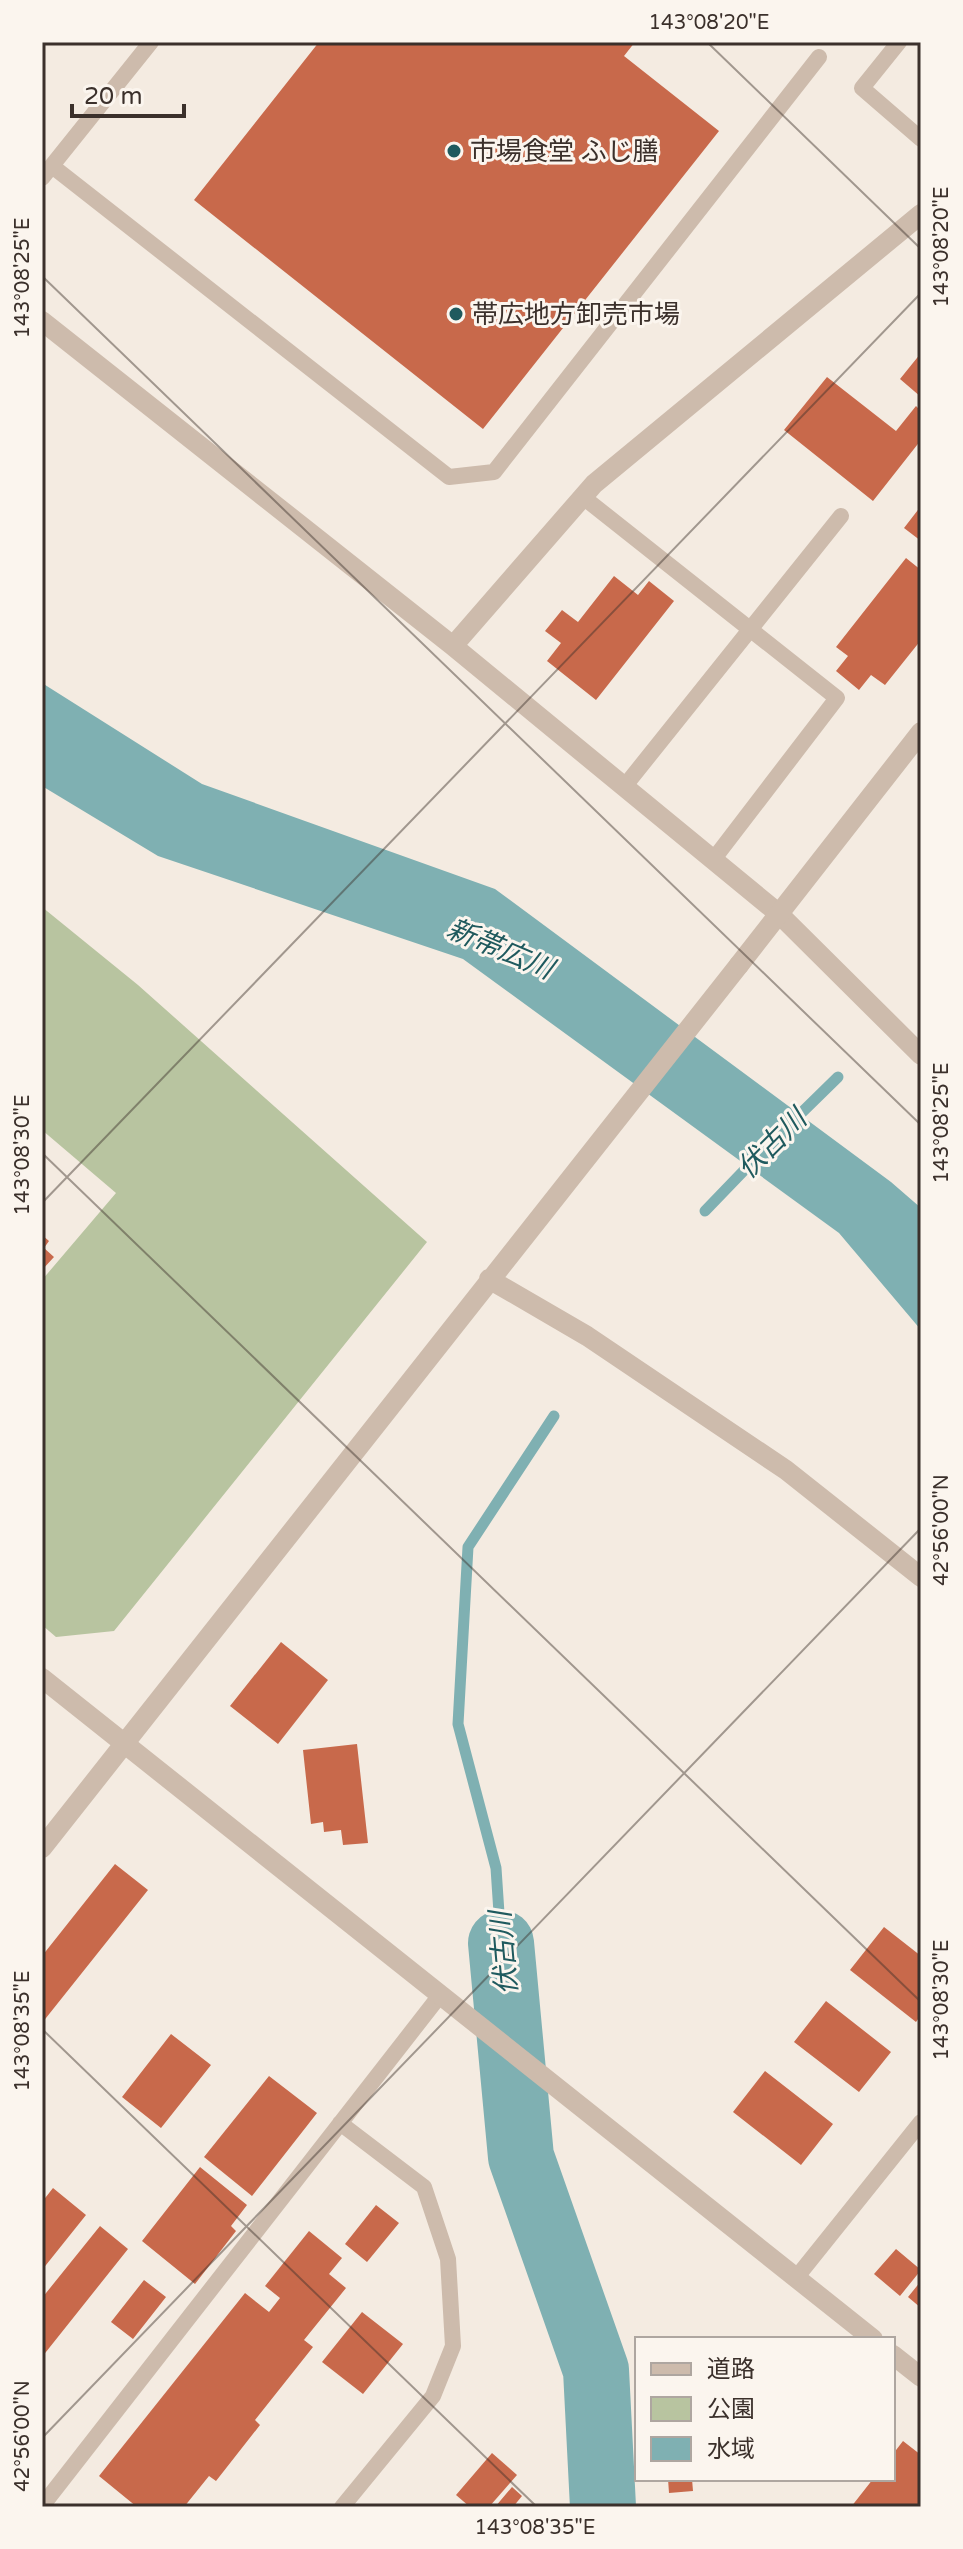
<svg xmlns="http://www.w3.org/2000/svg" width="963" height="2549" font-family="'Varela Round','Noto Sans JP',sans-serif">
	<rect width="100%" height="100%" fill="#f4ebe1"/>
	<!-- green -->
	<path fill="#b8c4a0" d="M42 907 138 985 427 1242 114 1631 56 1637 42 1625V1280L116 1193 42 1130Z"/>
	<!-- water -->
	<path fill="#7fb0b2" d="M42 683 202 784 495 889 891 1182 921 1208V1330L839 1233 463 959 158 856 42 786Z"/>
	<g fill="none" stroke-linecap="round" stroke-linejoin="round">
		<!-- stream -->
		<path stroke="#7fb0b2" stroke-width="11" d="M789 1125 838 1077
			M705 1211 757 1157
			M501 1943 496 1868 458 1724 468 1547 554 1416"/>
		<!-- river -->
		<path stroke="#7fb0b2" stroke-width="66" d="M501 1943 521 2157 596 2370 603 2507"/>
	</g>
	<!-- building -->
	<path fill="#c8694b" d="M319 42H635L624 56 719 131 483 429 194 200Z
		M921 353V397L900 379Z
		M827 377 896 431 916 406 921 411V440L873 501 784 430Z
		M921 506V541L904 528Z
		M906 558 921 570V640L885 685 871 675 859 690 836 671 848 656 836 647Z
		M614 576 638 595 649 581 674 601 596 700 547 661 561 643 545 631 562 610 578 622Z
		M42 1235 49 1241 44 1248 54 1257 42 1270Z
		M281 1642 328 1680 278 1744 230 1706Z
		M357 1744 368 1843 343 1845 341 1830 324 1832 323 1822 311 1824 303 1750Z
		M115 1864 148 1890 42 2023V1956Z
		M884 1927 921 1956V2015L916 2022 850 1970Z
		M826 2001 891 2052 859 2092 794 2042Z
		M171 2034 211 2065 161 2128 122 2097Z
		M765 2071 833 2124 801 2165 733 2112Z
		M269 2076 317 2113 252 2196 204 2157Z
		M200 2167 247 2205 231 2226 236 2231 195 2284 142 2241Z
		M53 2188 86 2215 42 2270V2202Z
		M376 2205 399 2223 367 2262 345 2244Z
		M100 2226 128 2249 42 2357V2298Z
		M309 2231 342 2258 329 2274 346 2288 304 2340 313 2347 255 2420 260 2425 216 2481 209 2476 184 2507H137L99 2476 245 2293 269 2312 280 2298 265 2286Z
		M896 2249 921 2270 900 2296 874 2274Z
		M144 2280 166 2297 133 2339 111 2322Z
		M921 2281V2308L908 2297Z
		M362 2312 403 2344 363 2394 322 2362Z
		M903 2441 921 2455V2507H851L873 2479H893V2454Z
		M492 2453 517 2475 489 2507H470L456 2495Z
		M668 2479H692L693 2491 669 2493Z
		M512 2487 522 2496 513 2507H495Z"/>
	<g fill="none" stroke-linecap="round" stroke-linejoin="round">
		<!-- service -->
		<path stroke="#cdbbac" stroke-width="16" d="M899 42 862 88 921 139
			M52 166 449 477 494 472 819 57
			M42 178 151 42
			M583 497 837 698 713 860
			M624 787 841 516
			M340 2123 424 2187 448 2259 453 2346 433 2396 342 2507
			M796 2278 921 2122
			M42 2506 441 1994"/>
		<!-- minor -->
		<path stroke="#cdbbac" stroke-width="20" d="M42 321 453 646 778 913 921 1055
			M453 646 594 484 921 214
			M489 1279 587 1336 786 1470 921 1577
			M42 1678 873 2339
			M42 1848 739 965
			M893 2355 921 2377"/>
		<!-- tertiary -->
		<path stroke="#cdbbac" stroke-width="20" d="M739 965 921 732"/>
	</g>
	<!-- ticks -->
	<path fill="none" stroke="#3b302b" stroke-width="2" stroke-opacity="0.45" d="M707 42 921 249M42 276 921 1125M42 1153 921 2002M42 1203 921 293M42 2029 537 2507M42 2438 921 1528"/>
	<!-- markers -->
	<g fill="#1f5a5e" stroke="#fbf5ee" stroke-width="3">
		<circle cx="454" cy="151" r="8"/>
		<circle cx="456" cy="314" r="8"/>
	</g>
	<g text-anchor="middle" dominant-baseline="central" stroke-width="6" stroke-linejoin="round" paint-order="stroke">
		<!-- poi labels -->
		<g font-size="26" fill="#3b302b" stroke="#fbf5ee" text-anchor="start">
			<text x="470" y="151">市場食堂 ふじ膳</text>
			<text x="472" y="314">帯広地方卸売市場</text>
		</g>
		<!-- water labels -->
		<g font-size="28" font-style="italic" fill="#1f5a5e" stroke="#fbf5ee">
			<text transform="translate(500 949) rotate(23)">新帯広川</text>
			<text transform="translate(772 1144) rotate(-45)">伏古川</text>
			<text transform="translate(504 1953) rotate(-95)">伏古川</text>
		</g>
	</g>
	<!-- border -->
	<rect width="963" height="2549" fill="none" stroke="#fbf5ee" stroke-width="88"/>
	<!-- legend -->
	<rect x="635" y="2337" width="260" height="144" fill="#fbf5ee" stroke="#aea6a0" stroke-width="2"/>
	<rect x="651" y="2363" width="40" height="12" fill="#cdbbac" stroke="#aea6a0" stroke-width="2"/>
	<text x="707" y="2377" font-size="24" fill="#3b302b">道路</text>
	<rect x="651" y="2397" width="40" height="24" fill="#b8c4a0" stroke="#aea6a0" stroke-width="2"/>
	<text x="707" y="2417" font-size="24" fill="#3b302b">公園</text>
	<rect x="651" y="2437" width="40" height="24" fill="#7fb0b2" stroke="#aea6a0" stroke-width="2"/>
	<text x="707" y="2457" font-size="24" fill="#3b302b">水域</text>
	<!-- scale -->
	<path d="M72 104v12h112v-12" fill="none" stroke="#3b302b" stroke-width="4"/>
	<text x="84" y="104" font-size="24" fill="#3b302b" stroke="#fbf5ee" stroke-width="6" paint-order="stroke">20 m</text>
	<rect x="44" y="44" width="875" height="2461" fill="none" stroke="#3b302b" stroke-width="3"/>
	<g font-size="20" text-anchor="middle" fill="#3b302b">
		<text x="709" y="29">143°08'20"E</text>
		<text transform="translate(941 247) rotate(-90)" y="7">143°08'20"E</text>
		<text transform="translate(22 278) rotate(-90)" y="7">143°08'25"E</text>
		<text transform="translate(941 1123) rotate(-90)" y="7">143°08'25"E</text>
		<text transform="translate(22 1155) rotate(-90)" y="7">143°08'30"E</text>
		<text transform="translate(941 1530) rotate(-90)" y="7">42°56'00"N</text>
		<text transform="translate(941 2000) rotate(-90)" y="7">143°08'30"E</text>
		<text transform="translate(22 2031) rotate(-90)" y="7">143°08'35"E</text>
		<text transform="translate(22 2436) rotate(-90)" y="7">42°56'00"N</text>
		<text x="535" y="2534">143°08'35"E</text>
	</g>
</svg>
